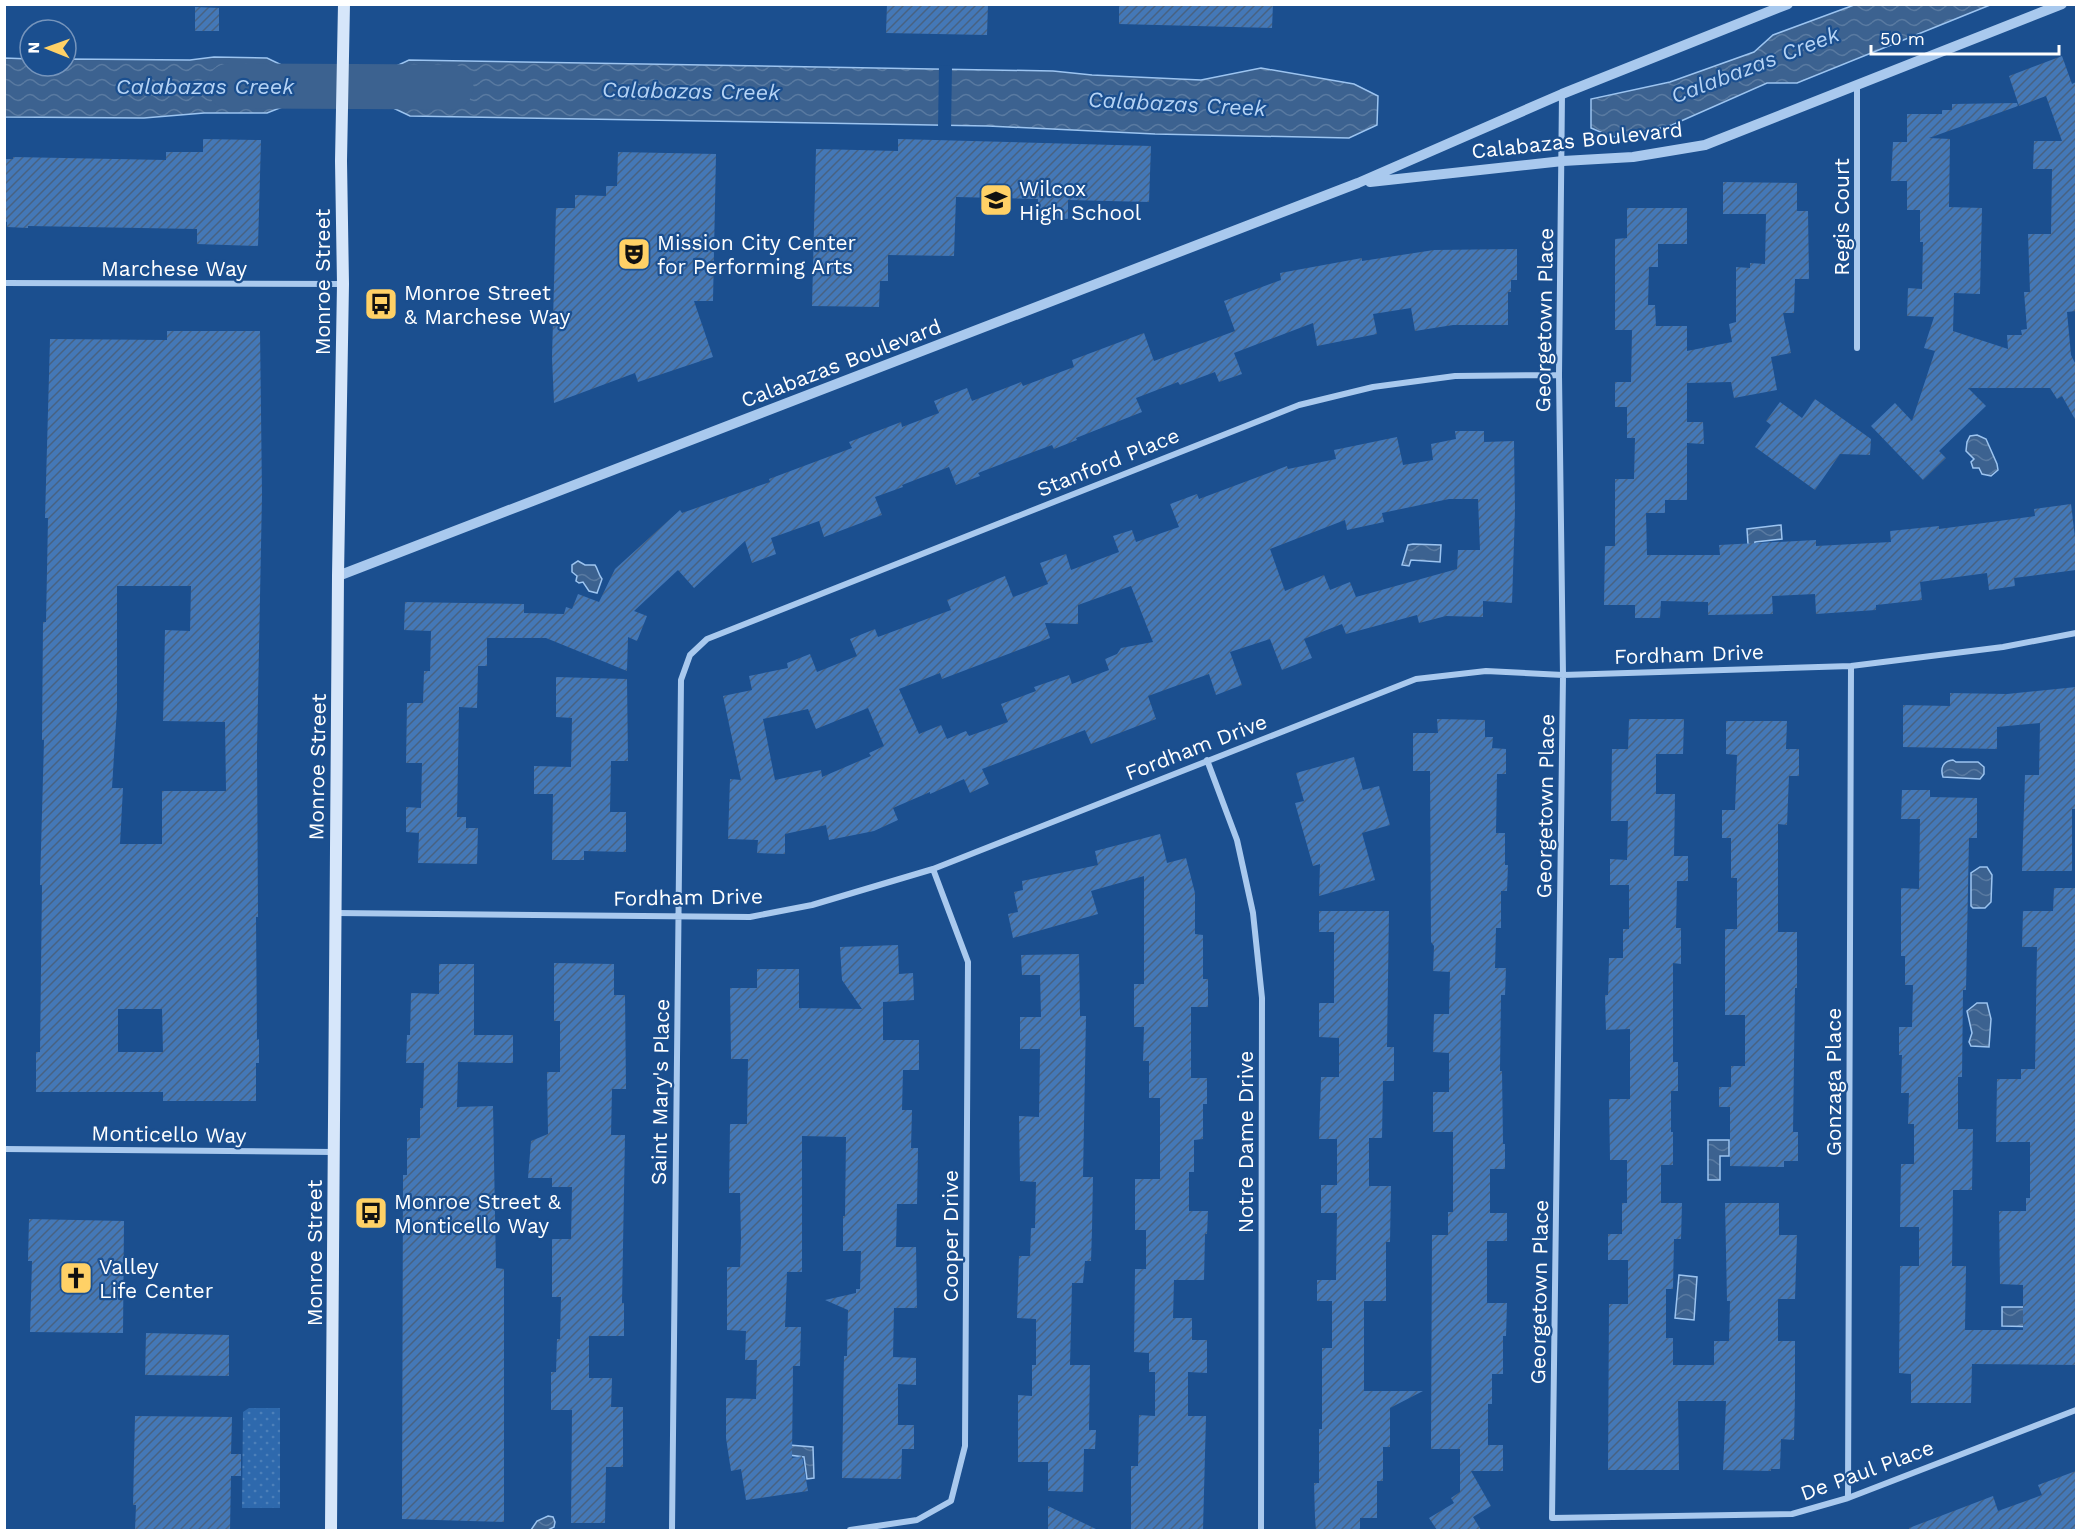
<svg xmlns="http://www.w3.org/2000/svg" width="2081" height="1535" font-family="'Work Sans',sans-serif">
	<defs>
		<pattern id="grass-dots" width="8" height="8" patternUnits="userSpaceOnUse" patternTransform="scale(1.5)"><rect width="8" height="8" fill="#2e69ad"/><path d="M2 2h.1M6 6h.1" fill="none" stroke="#4d80b9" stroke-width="1.8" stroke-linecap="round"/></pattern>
		<pattern id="water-waves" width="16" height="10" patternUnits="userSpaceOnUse" patternTransform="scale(1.5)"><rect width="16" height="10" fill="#3c6290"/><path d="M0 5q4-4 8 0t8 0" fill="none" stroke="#597aa1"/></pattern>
		<pattern id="building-hatch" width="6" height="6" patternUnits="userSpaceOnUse" patternTransform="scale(1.5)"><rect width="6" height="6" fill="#4478b7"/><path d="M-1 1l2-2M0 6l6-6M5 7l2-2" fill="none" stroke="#486282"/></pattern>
	</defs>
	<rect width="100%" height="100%" fill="#1b4f8f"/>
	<!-- grass -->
	<path fill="url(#grass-dots)" d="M249 1408H280V1508H242L243 1412Z"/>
	<!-- water -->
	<path fill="url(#water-waves)" stroke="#9cc4f0" stroke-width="1.5" d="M1854 5H1990L1797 83H1767L1672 125 1642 133 1612 137 1591 128V99L1670 82 1754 52 1773 35Z
		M214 57 267 58 290 69V104L267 113H204L144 118 5 117V58L30 59V66H66V59L190 60Z
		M409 60 1053 71 1092 75 1201 80 1261 68 1354 84 1378 96 1377 125 1349 138 1155 134 988 126 410 116 389 106 390 69Z
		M1977 435 1986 439 1997 464 1998 470 1991 476 1982 474 1979 468H1973L1971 462 1974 459 1966 451 1967 442 1970 436Z
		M1781 525 1782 539 1755 542 1754 547 1748 544 1747 529Z
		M1413 544 1441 545 1440 562 1411 560 1409 566 1402 565 1408 545Z
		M578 561 585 565H595C598 569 598 574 602 579L597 593 589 591 583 582 579 583 576 581 577 576 572 572V565Z
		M1953 760 1956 762H1978L1984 767V774L1980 779 1943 777C1940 768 1943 761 1953 760Z
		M1980 867H1987L1992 875 1991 902 1985 908H1973L1971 906V873Z
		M1977 1003H1987L1991 1019 1989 1047 1971 1046 1969 1042 1972 1033 1967 1011Z
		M1708 1140H1729V1156H1720V1180H1708Z
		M1679 1275 1697 1277 1694 1320 1675 1318Z
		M2002 1307H2041L2039 1327 2002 1326Z
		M789 1445 813 1447 814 1478 807 1479 804 1457 789 1455Z
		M548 1516 553 1517 555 1522 554 1527 548 1530H531L537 1521Z"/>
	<!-- pier -->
	<path fill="#1b4f8f" d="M939 65 952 66 951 129H938Z"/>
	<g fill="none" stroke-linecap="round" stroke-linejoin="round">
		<!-- river -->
		<path stroke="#3c6290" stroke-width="45" d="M229 86 451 87"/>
	</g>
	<!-- building -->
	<path fill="url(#building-hatch)" fill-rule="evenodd" d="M887 4H988L987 35 886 33Z
		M1119 4H1273L1272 28 1119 24Z
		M195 7 219 8V31H195Z
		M2062 56 2072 84 2076 82V311L2067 312 2071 355 2076 365V421L2062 396 2057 399 2050 388H1968L1986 406 1939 451 1946 458 1923 480 1871 426 1895 403 1912 421 1935 351 1924 348 1934 317 1907 316 1908 288 1922 289 1923 242H1920V210H1907V181H1891L1893 142H1907V114H1942V110H1952V104L2017 103 2018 106 1929 138 1950 139 1949 207 1982 208 1980 294 1954 293 1953 331 2008 349 2007 335H2022L2021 330 2027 329 2024 292H2030L2028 234H2051L2052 169H2033L2034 141H2062L2046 96 2019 106 2009 76Z
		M203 139 261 140 258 246 197 244V229L28 226V228L7 227V222L4 221V159H13V157L166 160V152H203Z
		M898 139 1151 146 1149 202 1068 200V219L1037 218 1038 199 956 197 954 256 888 255V281H880L879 307 812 306 816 149 898 151Z
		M618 152 716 154 713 301H694L713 357 638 382 635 373 554 403 552 358 556 208H575V195L606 196V186H617Z
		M1723 182 1797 183V211H1808L1809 279H1795L1794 313H1783L1791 353 1771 357 1777 390 1734 398 1731 382 1687 383V422H1703L1704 444 1687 443V500H1665V513H1646L1647 555H1720L1719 545 1816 540V546L1891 542 1890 531 1939 526V529L2035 516 2034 509 2071 504 2076 546V570L2014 578 2015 586 1989 590 1987 573 1920 582 1922 600 1876 605V610L1816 614 1815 594 1772 596 1773 614 1708 615V602L1661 601 1660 618H1635V605H1604L1605 546H1615V479H1634L1635 438H1627V407H1615V382H1631L1632 330H1615V239L1627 238V208H1687V244H1658V267H1649L1648 305H1655L1656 326H1687V351L1732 342 1729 324 1736 322V267L1750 268V263L1765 264 1766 214H1723Z
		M1517 249V280H1511V292H1508V325H1453L1415 331 1411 308 1373 314 1377 334 1317 346 1313 323 1234 353 1242 374 1219 382 1215 372 1180 385 1178 382 1136 398 1142 412 1076 438 1077 440 1054 449 1052 445 978 473 980 476 956 485 949 467 902 485 903 487 875 497 882 515 824 537 819 521 771 538 776 554 752 563 745 541 694 588 678 570 634 611 647 616 637 641 628 637 627 671 546 638H487V666H478L477 708 459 707 457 817H466V828H478L477 864 418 863 419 833 406 832V807L421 808 422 763H406L407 703H423L424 671H430L431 631 404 630 405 602 524 604V613L564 614 566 607 572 609 578 594 599 602 615 569 680 510 682 513 770 482 769 479 852 448 849 442 901 422 902 427 939 413 934 401 967 388 972 401 1021 382 1023 386 1074 367 1072 360 1144 333 1154 361 1235 331 1224 301 1281 280 1280 273 1362 258V261L1434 250Z
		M167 331H260L262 495 257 750 258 917H256L257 1040 259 1039V1063H256V1101H163V1092H36V1052H40L42 885H40L44 740H42L43 622H46L48 518H45L50 339 167 340ZM117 586H191L190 631 165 630 163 721 225 722 226 791H162V844H120L123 788H112L117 707ZM118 1009H162L163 1052H118Z
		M1815 399 1871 439 1870 455 1840 454 1815 490 1755 447 1771 425 1766 421 1780 402 1802 418Z
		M1455 431H1484V442L1514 441 1515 510 1512 603 1483 601V617L1446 616 1419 623 1417 615 1346 634 1342 624 1304 639 1312 658 1282 670 1270 639 1230 652 1242 685 1216 695 1209 674 1148 696 1156 719 1091 744 1085 730 982 769 989 784 970 793 964 779 930 794V792L893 808 898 820 874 831 829 840 826 825 785 834V854L757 853 758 840 728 839 730 779 741 780 723 696 752 690 749 676 788 668 787 663 810 654 817 672 857 656 850 639 875 629 878 637 951 610 947 600 1005 576 1013 597 1048 584 1040 563 1066 554 1071 570 1119 552 1113 536 1132 530 1136 542 1179 527 1170 504 1197 494 1199 499 1287 466 1288 469 1336 459 1334 450 1397 437 1403 465 1433 460 1431 444 1456 439ZM1449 499H1478L1480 550H1458L1457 569 1356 597 1350 582 1330 590 1324 575 1285 591 1270 549 1345 520 1347 530 1384 522 1382 513ZM1131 586 1153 642 1121 648 1117 654 1105 659 1109 670 1072 684 1069 675 1034 687 1036 691 1001 704 1008 722 969 736 966 731 947 739 941 725 919 734 899 689 940 673 942 679 1050 638 1045 623 1078 624V605ZM868 708 884 746 869 753 871 756 822 777 821 770 775 780 763 719 808 709 816 729Z
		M556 677 627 679 628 761H611L610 812H626V852L584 851V860H552L553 794H534V766L571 767 572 718 556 717Z
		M2076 687V809H2072V871H2022L2025 775H2039L2040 723 1997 727V749L1903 747V705L1950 706V693L2007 694Z
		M1437 719 1485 720V737H1493L1492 748 1506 749V774H1497L1496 833H1505V865H1508L1507 891H1501V928H1496L1495 968H1506L1505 995H1501L1500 1071H1502L1503 1144H1505V1169H1490V1213H1507V1241H1487V1303H1507L1506 1336H1503V1374H1492V1404H1488V1445H1503V1471H1471L1491 1506 1473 1517 1481 1530H1437L1429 1518 1454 1503 1451 1498 1460 1492V1449H1431L1432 1235H1448V1212H1453V1132H1433V1092H1449V1053L1433 1052 1434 1014H1449L1450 972 1433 971 1434 946 1431 942 1430 771H1413V733H1438Z
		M1629 719H1684L1683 754H1656V794H1675L1674 856H1688V881H1677L1676 928H1681V964L1673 963V1062H1678V1091H1671V1132H1673V1165H1661V1203H1682L1681 1239H1674L1673 1289H1666V1338H1673V1365H1714V1341H1729L1730 1301H1727L1725 1203H1779V1235H1797L1795 1299H1778V1341H1795V1396L1794 1440 1781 1439 1780 1469H1771V1471L1723 1470 1726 1401H1678L1679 1470H1608L1609 1304H1628V1260H1608V1234H1622V1203H1627V1160H1610L1609 1099H1630V1029L1606 1030 1605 995H1608L1609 958H1623V929H1629V885H1610V859L1627 860 1628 821H1611L1612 749H1628Z
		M1726 721H1787L1786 749H1799V776H1789L1787 825 1778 824V932H1797V988H1795L1793 1132H1798V1161H1784V1167L1730 1166V1107H1719V1087H1731V1066H1745V1015H1725V929H1737V878H1731V838H1722V810H1735L1737 755 1726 754Z
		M1354 757 1363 790 1379 786 1390 825 1362 833 1375 880 1319 896 1320 864 1313 866 1295 803 1304 801 1296 773Z
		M1902 790H1930V797L1977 798V838H1969L1966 990H1963L1962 1077H1958V1129H1973L1972 1190H1953L1952 1266H1966L1965 1330H2023V1285L2000 1284 1999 1211H2026V1198H2030V1142H1996L1997 1079H2021V1069H2035L2037 947H2022L2023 911H2053L2054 888H2076V1365L1972 1364 1971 1403H1911V1374L1899 1373 1900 1266H1919V1227H1900L1901 1164H1914V1124H1908L1909 1093H1901L1902 1055H1899V1027H1912L1913 985H1905V956H1901V888L1919 889 1920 819H1901Z
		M1160 834 1167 863 1186 858 1195 893V934L1203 935V979H1208V1007H1191V1078H1207V1104H1203V1139L1194 1140V1172H1189V1211H1208L1207 1234H1205L1204 1280H1174L1173 1318H1192V1340H1207V1373L1188 1372V1416H1206L1203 1530H1131V1466H1138L1139 1415 1155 1416V1372H1149V1353L1134 1352 1135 1269H1146V1230H1135V1179H1160V1098H1149V1061H1143L1144 1027H1134V984H1144V876L1091 891 1098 914 1013 938 1008 914 1018 912 1014 892 1023 890 1022 881 1098 865 1095 851Z
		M1319 911H1389L1387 1047H1394V1081H1383L1382 1138H1369V1186H1391L1390 1242H1386V1301H1364V1391H1423L1390 1408V1447H1383V1481H1377V1518H1360V1530H1316L1315 1518 1314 1483H1319V1429H1322V1348H1332V1301H1317V1280H1336L1337 1213H1321V1185H1337V1139H1319L1321 1077H1339V1038L1319 1037V1003H1334V932H1319Z
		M898 945 899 974 913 973 914 1000 883 1002V1040H919V1070H903L902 1110H912L911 1148H918L917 1204H897L896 1247H916L917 1308H894L893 1357 916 1358V1385L898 1384V1425H914V1449H902L901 1479 842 1478 844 1356H847L848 1310 825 1300 856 1293V1289H860L861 1251H843V1216H845L846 1137 802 1136V1272H787L785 1327H801L800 1366H793L792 1458 802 1456 808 1491 746 1500 741 1469 731 1471 726 1438V1398L756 1399 757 1360H745L746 1331 727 1330V1267H740L741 1240 740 1193H729L730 1124H747L748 1059H731L730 988H757V969H799V1008L862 1009 842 980 840 947Z
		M1079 954 1080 1016H1086L1083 1177H1093L1092 1229 1091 1261H1085L1083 1283H1072L1070 1365H1090L1089 1430H1096L1095 1449H1084L1083 1492 1048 1491V1462H1018V1395L1032 1396V1365H1036V1319L1017 1318 1019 1256H1030L1031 1228H1035L1036 1182 1020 1181 1019 1116 1039 1117 1040 1049H1020V1017H1041L1040 975H1022L1021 955Z
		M554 963 614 964V995H625L626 1089H612L611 1135H625L622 1303H624V1336H589V1378H612L611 1407H623V1467H606L605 1523H571L572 1410H551V1372H556L557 1339H560L561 1297H552V1239H571L572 1187H552V1178H528L531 1141 548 1134 547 1072H560V1021H554Z
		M439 964H474V1035H513V1063L458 1062 457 1107 493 1106 496 1268 504 1269V1522L402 1519 403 1175H407V1138H420V1108H423L424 1063H406L407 1035H410L411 993 439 994Z
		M29 1219 124 1221 123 1333 30 1332 32 1261H28Z
		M146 1333 229 1335V1376L145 1375Z
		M135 1416 232 1417 231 1454H241V1476H231L230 1530H135L136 1505H133Z
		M2076 1471V1530H1909V1528L1993 1496 1998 1511 2042 1495 2038 1485Z
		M1048 1506 1098 1530H1048Z"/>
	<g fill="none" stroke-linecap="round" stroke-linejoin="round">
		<!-- minor -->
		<path stroke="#a9c9ee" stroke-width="6" d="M1562 94 1559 375 1563 675 1552 1518 1792 1514 1848 1498 2076 1410
			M4 283 343 284
			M1857 348V86
			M1207 760 1237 840 1253 913 1262 998 1261 1530
			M335 913 750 917 812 905 933 869 1416 679 1486 671 1563 675 1851 666 2003 647 2076 633
			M4 1149 333 1152
			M1848 1498 1851 666
			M672 1530 681 680 690 655 707 639 1299 405 1373 387 1455 376 1559 375
			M850 1530 917 1520 951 1501 965 1446 968 962 933 869"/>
		<!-- tertiary -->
		<path stroke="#a9c9ee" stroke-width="10" d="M1370 182 1563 161 1633 157 1705 145 2062 4
			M338 576 1358 183 1562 94 1788 4"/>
		<!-- secondary -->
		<path stroke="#d6e6fa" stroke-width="12" d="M331 1530 338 576 343 284 341 161 344 4"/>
	</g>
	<!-- icons -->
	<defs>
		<g id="school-square" transform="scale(1.725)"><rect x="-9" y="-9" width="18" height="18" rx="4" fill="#ffd166" stroke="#1b4f8f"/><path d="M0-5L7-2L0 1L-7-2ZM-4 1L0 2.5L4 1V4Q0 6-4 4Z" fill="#111"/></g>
		<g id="theatre-square" transform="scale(1.725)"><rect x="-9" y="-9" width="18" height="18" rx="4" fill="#ffd166" stroke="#1b4f8f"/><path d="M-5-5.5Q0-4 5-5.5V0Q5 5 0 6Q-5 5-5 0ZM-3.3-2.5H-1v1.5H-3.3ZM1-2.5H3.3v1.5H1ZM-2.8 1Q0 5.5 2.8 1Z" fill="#111"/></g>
		<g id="bus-square" transform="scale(1.725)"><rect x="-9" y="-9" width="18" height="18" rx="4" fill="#ffd166" stroke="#1b4f8f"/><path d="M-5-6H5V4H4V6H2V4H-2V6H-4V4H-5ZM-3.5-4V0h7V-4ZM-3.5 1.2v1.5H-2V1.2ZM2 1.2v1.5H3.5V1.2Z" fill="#111"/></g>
		<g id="church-square" transform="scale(1.725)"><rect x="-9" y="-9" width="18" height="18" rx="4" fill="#ffd166" stroke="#1b4f8f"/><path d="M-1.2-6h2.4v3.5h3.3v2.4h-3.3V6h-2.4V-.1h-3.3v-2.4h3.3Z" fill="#111"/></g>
	</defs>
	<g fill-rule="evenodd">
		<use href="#school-square" x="996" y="200"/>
		<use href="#theatre-square" x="634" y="254"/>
		<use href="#bus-square" x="381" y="304"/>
		<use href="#bus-square" x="371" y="1213"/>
		<use href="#church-square" x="76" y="1278"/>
	</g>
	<g text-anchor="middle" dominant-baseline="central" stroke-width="4.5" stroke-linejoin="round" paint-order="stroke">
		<!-- street labels -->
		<g font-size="21" fill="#fff" stroke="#1b4f8f">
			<text transform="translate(1577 140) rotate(-6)">Calabazas Boulevard</text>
			<text transform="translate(1841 217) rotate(-90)">Regis Court</text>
			<text x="174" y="268">Marchese Way</text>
			<text transform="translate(322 282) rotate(-90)">Monroe Street</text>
			<text transform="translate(1544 320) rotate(-89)">Georgetown Place</text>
			<text transform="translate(841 363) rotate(-21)">Calabazas Boulevard</text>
			<text transform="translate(1108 462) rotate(-22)">Stanford Place</text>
			<text transform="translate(1689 654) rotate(-2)">Fordham Drive</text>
			<text transform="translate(1196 747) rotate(-21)">Fordham Drive</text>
			<text transform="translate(317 767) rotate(-89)">Monroe Street</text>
			<text transform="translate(1545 806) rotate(-89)">Georgetown Place</text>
			<text transform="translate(688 897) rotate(-1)">Fordham Drive</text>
			<text transform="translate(1833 1082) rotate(-90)">Gonzaga Place</text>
			<text transform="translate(660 1092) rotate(-89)">Saint Mary's Place</text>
			<text transform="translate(169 1134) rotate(1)">Monticello Way</text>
			<text transform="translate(1245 1142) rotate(-90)">Notre Dame Drive</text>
			<text transform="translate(950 1236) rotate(-90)">Cooper Drive</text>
			<text transform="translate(314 1253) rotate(-90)">Monroe Street</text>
			<text transform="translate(1539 1292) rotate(-89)">Georgetown Place</text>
			<text transform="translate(1867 1470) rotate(-20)">De Paul Place</text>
		</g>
		<!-- poi labels -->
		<g font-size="21" fill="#fff" stroke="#1b4f8f" text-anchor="start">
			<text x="1019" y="188">Wilcox<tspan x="1019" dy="24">High School</tspan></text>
			<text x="657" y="242">Mission City Center<tspan x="657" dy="24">for Performing Arts</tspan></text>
			<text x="404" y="292">Monroe Street<tspan x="404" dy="24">&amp; Marchese Way</tspan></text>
			<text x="394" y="1201">Monroe Street &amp;<tspan x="394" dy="24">Monticello Way</tspan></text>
			<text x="99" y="1266">Valley<tspan x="99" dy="24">Life Center</tspan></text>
		</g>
		<!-- water labels -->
		<g font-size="22" font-style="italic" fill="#b5d3f5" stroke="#1b4f8f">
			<text transform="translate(1755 65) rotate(-21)">Calabazas Creek</text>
			<text x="205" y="86">Calabazas Creek</text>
			<text transform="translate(691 91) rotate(1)">Calabazas Creek</text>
			<text transform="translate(1177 104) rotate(3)">Calabazas Creek</text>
		</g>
	</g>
	<!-- border -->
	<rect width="2081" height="1535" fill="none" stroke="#ffffff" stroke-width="12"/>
	<!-- north arrow -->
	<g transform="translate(48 48) rotate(271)"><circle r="28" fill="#1b4f8f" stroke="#7695bc" stroke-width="1.5"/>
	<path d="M0-4.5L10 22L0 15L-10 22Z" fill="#ffd166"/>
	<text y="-9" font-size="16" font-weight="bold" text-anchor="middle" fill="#ffffff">N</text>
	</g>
	<!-- scale -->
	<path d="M1871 45v9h188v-9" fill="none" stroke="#ffffff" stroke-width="3"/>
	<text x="1880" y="45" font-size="18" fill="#ffffff" stroke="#1b4f8f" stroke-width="4.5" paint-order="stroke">50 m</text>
</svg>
